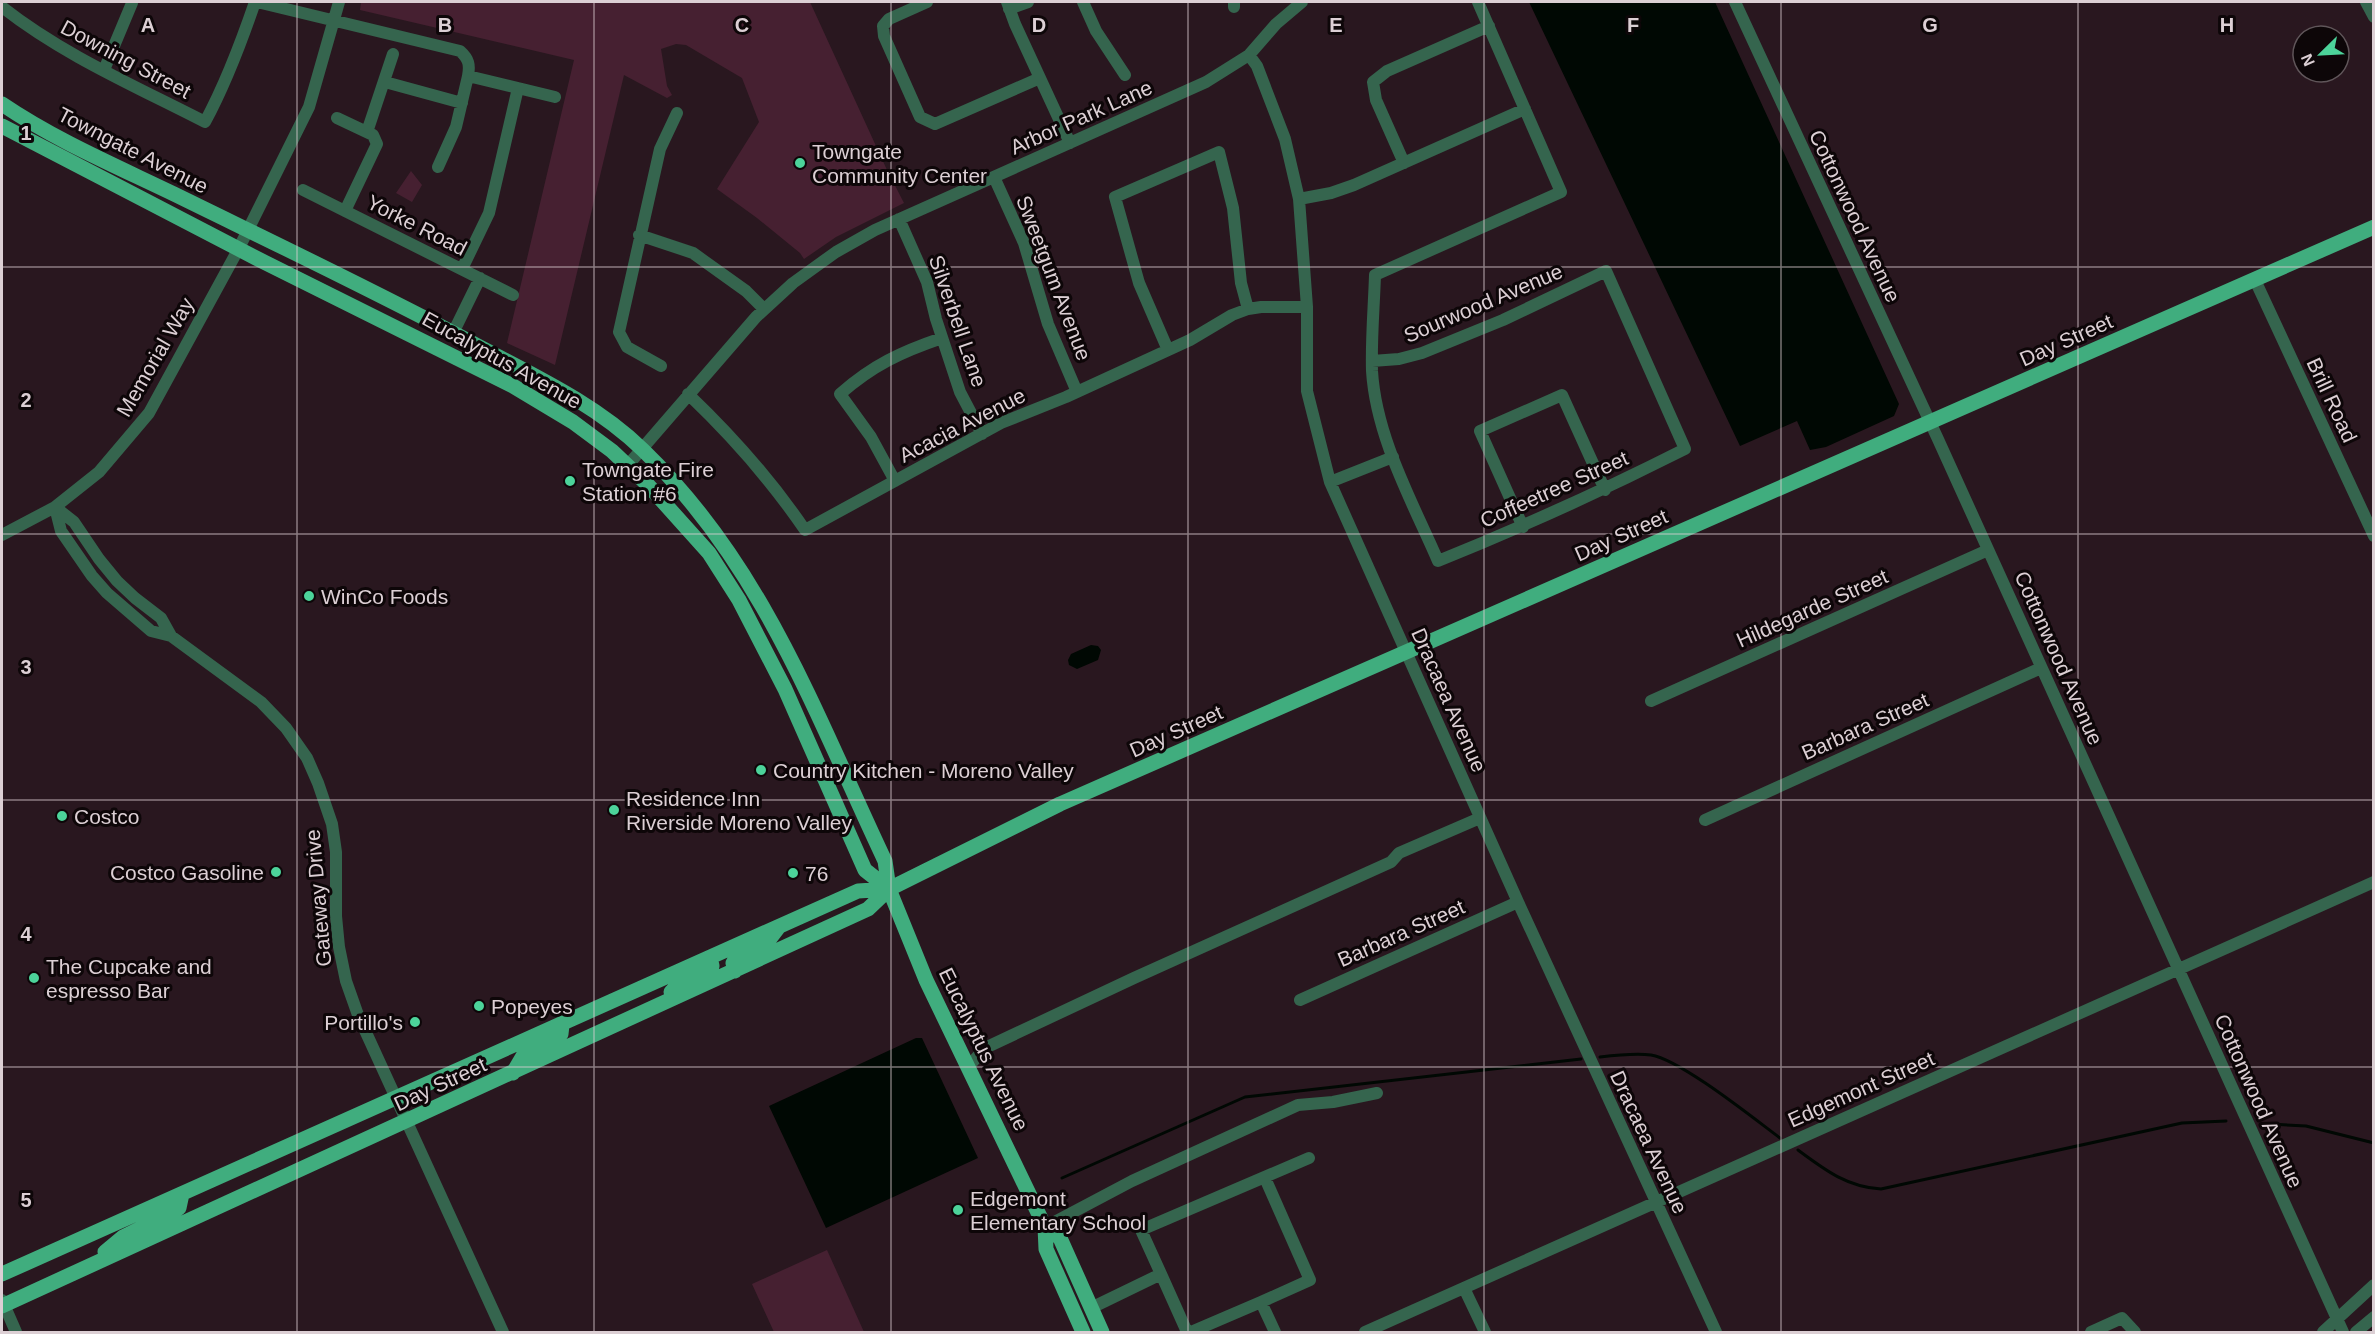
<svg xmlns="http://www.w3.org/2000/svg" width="2375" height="1334" font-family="Arial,sans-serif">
	<rect width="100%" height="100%" fill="#29171f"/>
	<!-- green -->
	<path fill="#462031" d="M361 2H810L887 170 904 203 836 237 804 259 800 253 757 218 717 189 759 122 742 78 686 45 676 44 661 49 667 86 672 95 667 98 624 75 555 365 507 343 574 60 360 10Z
		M411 171 422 185 412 202 396 193Z
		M827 1250 864 1332H774L752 1284Z"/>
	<!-- water -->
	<path fill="#000803" d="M1529 2H1715L1899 404 1894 416 1826 447 1810 450 1797 421 1740 446Z
		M1091 645 1098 646 1101 650 1098 660 1077 669 1069 665 1068 660 1071 654Z
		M916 1038H922L978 1158 826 1228 769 1106Z"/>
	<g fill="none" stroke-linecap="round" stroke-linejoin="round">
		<!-- stream -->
		<path stroke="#000803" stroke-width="3" d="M1600 1057C1617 1055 1634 1053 1651 1055 1681 1060 1753 1118 1780 1138
			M2270 1124 2306 1126 2374 1143
			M1798 1150C1825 1170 1847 1187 1881 1189L2182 1123 2226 1121
			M1062 1178 1245 1097 1581 1059"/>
		<!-- minor -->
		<path stroke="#35654e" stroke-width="12" d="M257 2 460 51C469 59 470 65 468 76L456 127 438 167
			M927 2 889 19 883 26 884 36 920 117 935 124 1040 78
			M1007 2 1015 24 1070 143
			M1083 2 1096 31 1125 75
			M1234 2V7
			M1735 2 1937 437 2343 1332
			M2366 2 2374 17
			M2 7C63 55 135 86 205 122 226 83 241 43 255 2
			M1009 9 1028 2
			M1249 55 1257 66 1285 139 1299 199 1307 307V391L1330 482 1518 902 1716 1332
			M104 70 132 3
			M468 76 555 97
			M385 82 462 103
			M337 118 373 135 377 144 345 211
			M367 132 393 54
			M1404 163 1376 100 1373 82 1387 71 1489 26
			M994 177 1024 243 1048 324 1077 392
			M303 190 513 295
			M1299 199 1331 193 1354 185 1525 109
			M899 219 927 282 936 319 960 392 982 434
			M639 235 693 253 746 291 764 309
			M462 269 489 213 518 88
			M2255 280 2374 536
			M453 333 480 278
			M1168 350 1139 283 1115 197 1219 152 1233 208 1241 283 1248 309
			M1372 361 1399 359 1422 353 1503 320 1606 271 1685 449C1604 490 1522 527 1438 561 1412 501 1376 437 1372 371 1371 339 1374 307 1375 275L1561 192 1478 2
			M661 366 627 347 619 332 660 149 677 113
			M688 394C732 436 771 480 805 530L1001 423 1066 397 1190 340 1232 315 1248 309 1261 307H1307
			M628 465 756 317 793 283 836 252 875 230 1206 82 1249 55 1276 24 1302 2
			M895 481 871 437 840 394C873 365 901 352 942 338
			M1330 482 1393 457
			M55 507 61 531 92 576 107 593 151 631 171 636 261 702 286 728 307 758 318 783 332 824 336 852V916L339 947 346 981 358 1015 503 1332
			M55 507 74 522 99 559 117 581 135 598 161 618 171 636
			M1523 527 1480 431 1562 395 1605 490
			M2 535 55 507 99 472 149 413 239 248 309 107 339 2
			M1651 701 1988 550
			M1705 820 2041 668
			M1300 1000 1518 902
			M969 1066 985 1048 1134 978 1391 862 1399 853 1480 818
			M1045 1227 1132 1181 1298 1105 1333 1102 1377 1093
			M1161 1274 1141 1230 1309 1158
			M1464 1288 1485 1332
			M2 1300 16 1332
			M1261 1302 1310 1280 1265 1178
			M1091 1308 1161 1274 1187 1332
			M1191 1332 1261 1302 1275 1332
			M1365 1332 2374 882
			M2091 1332 2122 1318 2135 1332
			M2323 1332 2374 1285
			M2356 1332 2374 1317"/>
		<!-- major -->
		<path stroke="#40ad7e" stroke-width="15" d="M2 104C55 140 116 166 174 194 276 244 379 293 478 346 535 376 597 405 643 450 763 566 815 713 885 861L889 889 926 980 1045 1227 1046 1249 1083 1332
			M2 126 256 258 513 386 573 422 612 451 648 485 709 553 739 600 785 689 865 870 889 889
			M735 971 733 963 736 958 765 945 778 928
			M671 992 676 987 711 969 712 966 710 957
			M513 1073 523 1056 561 1034 562 1025
			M1045 1227 1060 1238 1102 1332
			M105 1252 123 1237 172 1213 179 1208 182 1194
			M2 1274 858 891 889 889
			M2 1306 868 909 889 889 1060 804 2374 227"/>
	</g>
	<!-- grid -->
	<path fill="none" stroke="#dccfd4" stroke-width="1.5" stroke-opacity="0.55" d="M297 2V1332M594 2V1332M891 2V1332M1188 2V1332M1484 2V1332M1781 2V1332M2078 2V1332M2 267H2374M2 534H2374M2 800H2374M2 1067H2374"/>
	<!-- markers -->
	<g fill="#4cd39a" stroke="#0d0608" stroke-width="2">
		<circle cx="800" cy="163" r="6"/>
		<circle cx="570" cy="481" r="6"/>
		<circle cx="309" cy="596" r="6"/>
		<circle cx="761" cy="770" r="6"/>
		<circle cx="614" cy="810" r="6"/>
		<circle cx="62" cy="816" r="6"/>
		<circle cx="276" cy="872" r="6"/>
		<circle cx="793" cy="873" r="6"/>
		<circle cx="34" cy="978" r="6"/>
		<circle cx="479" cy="1006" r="6"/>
		<circle cx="415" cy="1022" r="6"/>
		<circle cx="958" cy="1210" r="6"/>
	</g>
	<g text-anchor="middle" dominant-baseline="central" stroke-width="6" stroke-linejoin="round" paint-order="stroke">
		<!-- street labels -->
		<g font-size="21" fill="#dccfd4" stroke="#0d0608">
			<text transform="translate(126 59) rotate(28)">Downing Street</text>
			<text transform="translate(1081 117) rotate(-24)">Arbor Park Lane</text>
			<text transform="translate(133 150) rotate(27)">Towngate Avenue</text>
			<text transform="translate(1855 216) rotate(65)">Cottonwood Avenue</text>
			<text transform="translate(417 225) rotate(27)">Yorke Road</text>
			<text transform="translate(1054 278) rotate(69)">Sweetgum Avenue</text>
			<text transform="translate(1483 303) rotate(-23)">Sourwood Avenue</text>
			<text transform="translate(958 321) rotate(71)">Silverbell Lane</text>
			<text transform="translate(2066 340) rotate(-24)">Day Street</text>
			<text transform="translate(155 357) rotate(-60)">Memorial Way</text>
			<text transform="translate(502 360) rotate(29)">Eucalyptus Avenue</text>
			<text transform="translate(2332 400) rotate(65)">Brill Road</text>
			<text transform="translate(962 425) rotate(-27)">Acacia Avenue</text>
			<text transform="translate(1554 489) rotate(-24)">Coffeetree Street</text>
			<text transform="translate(1621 535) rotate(-24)">Day Street</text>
			<text transform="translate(1812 608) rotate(-24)">Hildegarde Street</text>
			<text transform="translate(2059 658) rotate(66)">Cottonwood Avenue</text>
			<text transform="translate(1449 700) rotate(66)">Dracaea Avenue</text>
			<text transform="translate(1865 726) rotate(-24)">Barbara Street</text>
			<text transform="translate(1176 731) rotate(-24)">Day Street</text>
			<text transform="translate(318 898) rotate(-95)">Gateway Drive</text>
			<text transform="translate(1401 933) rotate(-24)">Barbara Street</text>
			<text transform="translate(984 1049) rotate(64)">Eucalyptus Avenue</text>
			<text transform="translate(440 1084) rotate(-25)">Day Street</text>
			<text transform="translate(1861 1089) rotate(-24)">Edgemont Street</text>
			<text transform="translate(2259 1101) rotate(66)">Cottonwood Avenue</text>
			<text transform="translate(1649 1142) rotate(65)">Dracaea Avenue</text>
		</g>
		<!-- poi labels -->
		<g font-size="21" fill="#dccfd4" stroke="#0d0608" text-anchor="start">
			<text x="812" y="151">Towngate<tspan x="812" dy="24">Community Center</tspan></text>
			<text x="582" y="469">Towngate Fire<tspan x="582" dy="24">Station #6</tspan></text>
			<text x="321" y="596">WinCo Foods</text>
			<text x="773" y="770">Country Kitchen - Moreno Valley</text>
			<text x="626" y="798">Residence Inn<tspan x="626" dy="24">Riverside Moreno Valley</tspan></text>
			<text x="74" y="816">Costco</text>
			<text x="264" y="872" text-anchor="end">Costco Gasoline</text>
			<text x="805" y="873">76</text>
			<text x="46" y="966">The Cupcake and<tspan x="46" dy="24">espresso Bar</tspan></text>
			<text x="491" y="1006">Popeyes</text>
			<text x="403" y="1022" text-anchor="end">Portillo's</text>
			<text x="970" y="1198">Edgemont<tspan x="970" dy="24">Elementary School</tspan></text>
		</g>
	</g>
	<g font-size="20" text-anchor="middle" font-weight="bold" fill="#dccfd4" stroke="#0d0608" stroke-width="6" stroke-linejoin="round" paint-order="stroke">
		<text x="148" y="32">A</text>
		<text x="445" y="32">B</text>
		<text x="742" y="32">C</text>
		<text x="1039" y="32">D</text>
		<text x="1336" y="32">E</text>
		<text x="1633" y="32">F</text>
		<text x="1930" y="32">G</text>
		<text x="2227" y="32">H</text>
		<text x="26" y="140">1</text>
		<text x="26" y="407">2</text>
		<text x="26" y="674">3</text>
		<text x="26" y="941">4</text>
		<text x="26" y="1207">5</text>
	</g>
	<!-- border -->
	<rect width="2375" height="1334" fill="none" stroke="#dccfd4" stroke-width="6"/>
	<!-- north arrow -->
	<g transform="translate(2321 54) rotate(246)"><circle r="28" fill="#0d0608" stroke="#60565a" stroke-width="1.5"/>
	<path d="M0-4.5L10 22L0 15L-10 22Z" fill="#4cd39a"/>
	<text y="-9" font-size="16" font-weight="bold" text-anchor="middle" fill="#dccfd4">N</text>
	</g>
</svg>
